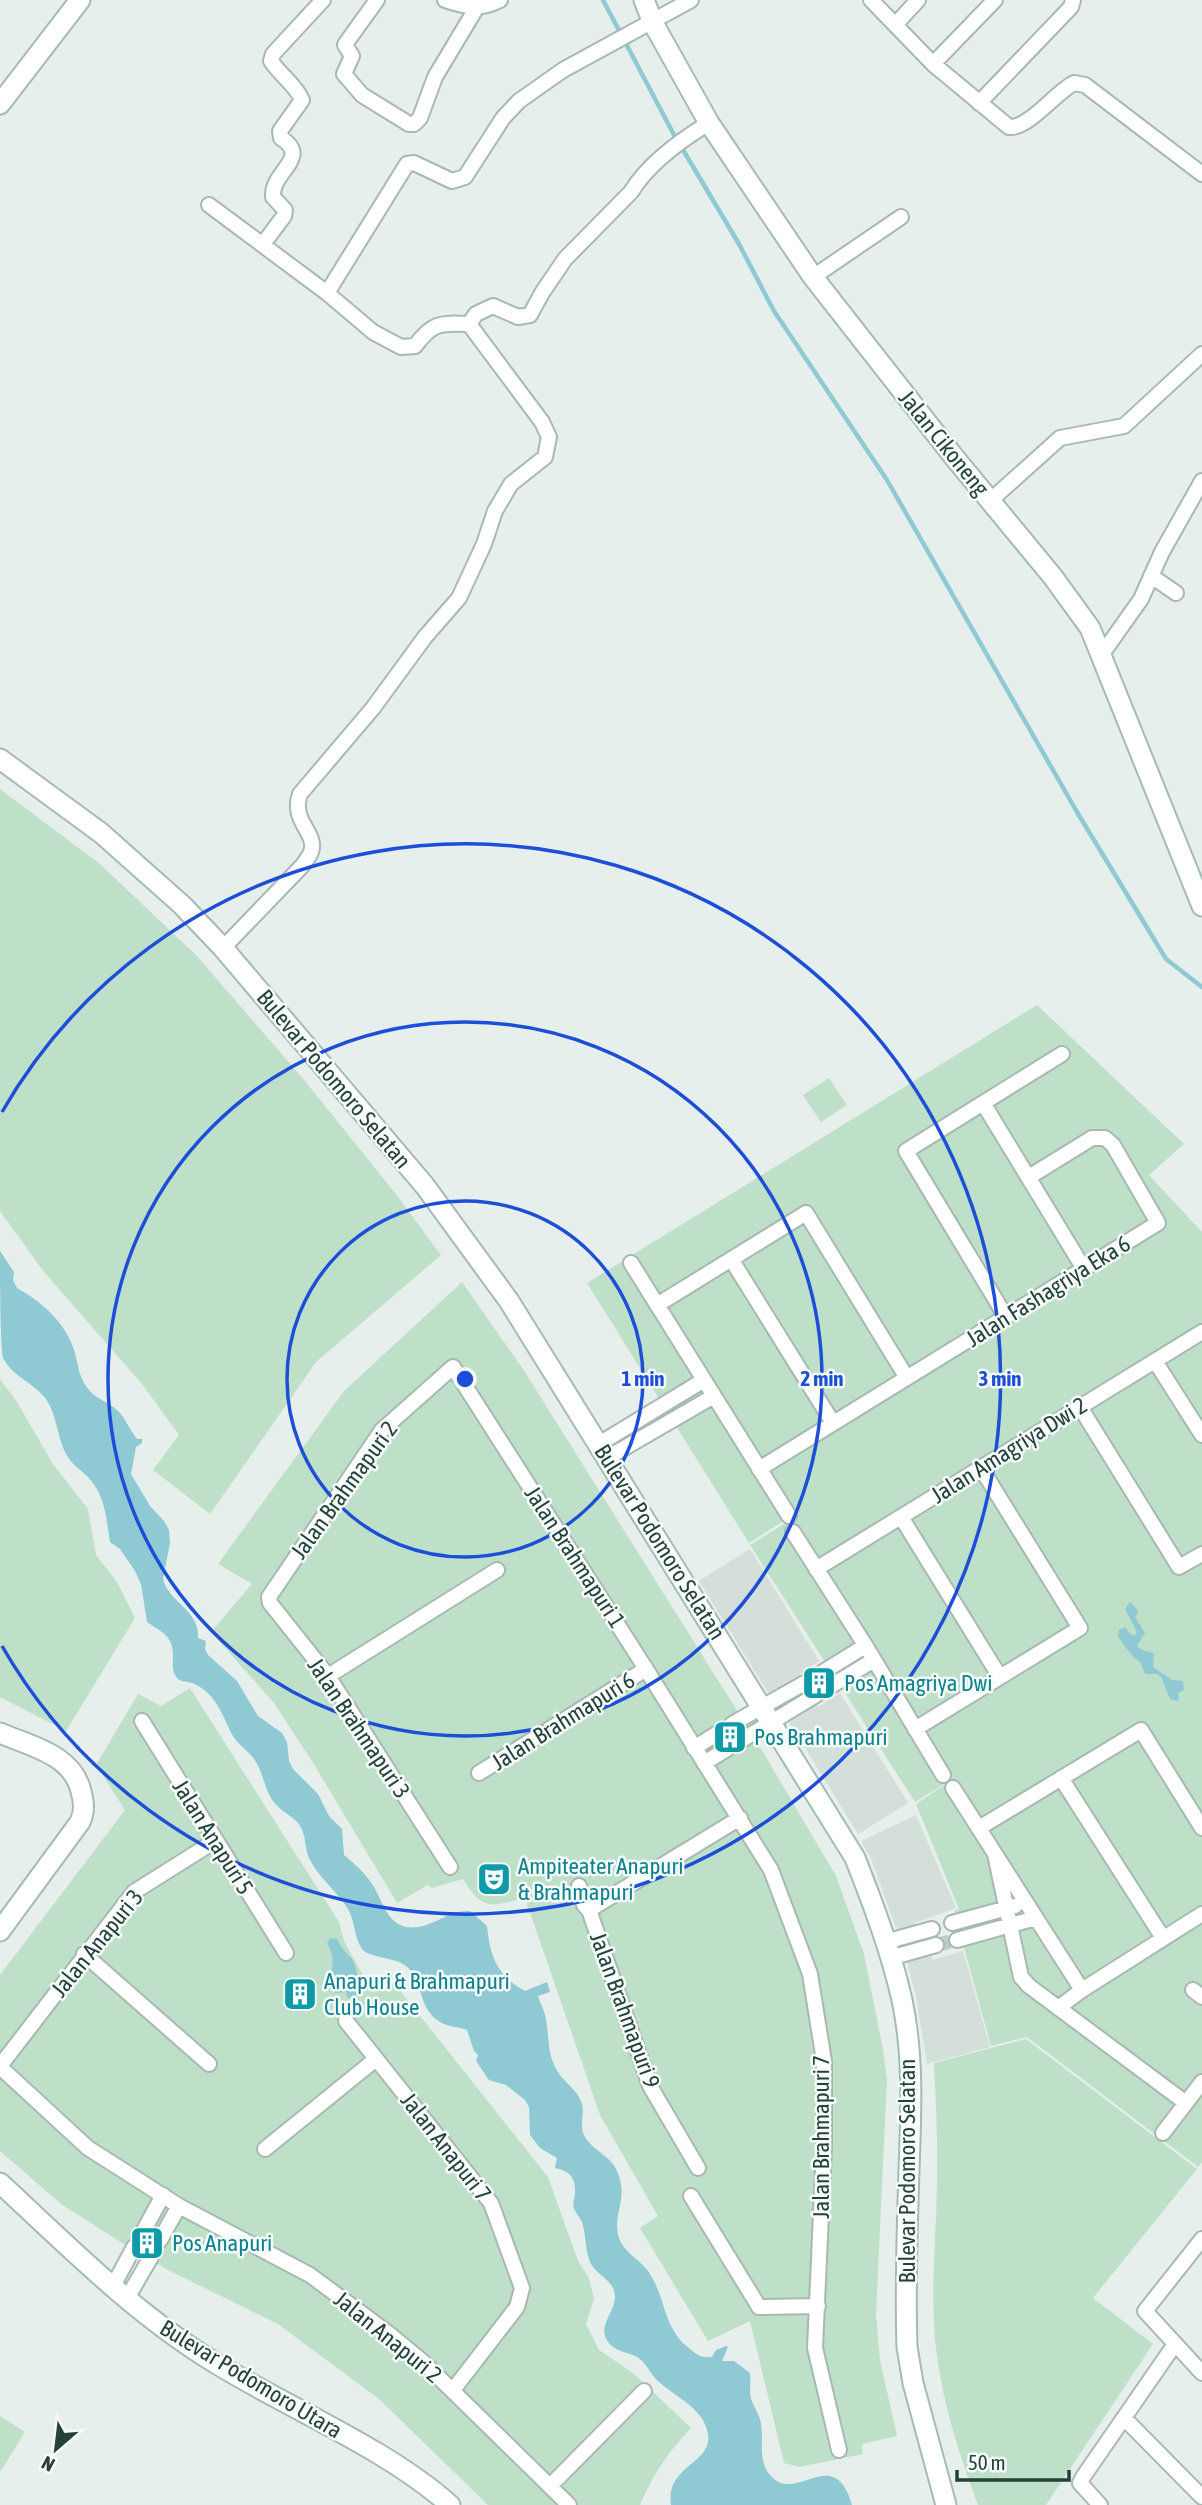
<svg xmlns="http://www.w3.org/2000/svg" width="1202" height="2505" font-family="'Asap Condensed',sans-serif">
	<rect width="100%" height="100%" fill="#e6efeb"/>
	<!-- built -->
	<path fill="#d4dfda" d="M750 1549 819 1661 799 1674 802 1680 772 1699 699 1581Z
		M840 1693 908 1803 858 1834 786 1717 814 1700 818 1707Z
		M916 1815 956 1908 915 1923 917 1929 898 1934 872 1861 861 1841Z
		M930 1950 933 1960 963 1951 990 2047 927 2064 916 1996 906 1958Z"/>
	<!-- green -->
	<path fill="#bfe0c8" d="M0 789 100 864 196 955 305 1081 395 1193 441 1255 316 1362 210 1514 153 1470 179 1435 142 1384 44 1272 0 1211Z
		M1037 1005 1184 1144 1149 1175 1202 1232V2162L1198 2167 1027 2037 991 2046 954 1911 959 1909 916 1804 956 1777 915 1802 750 1545 795 1517 793 1515 749 1543 587 1283Z
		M829 1078 847 1105 821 1122 803 1095Z
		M462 1282 523 1369 763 1752 836 1876 864 1954 883 2049 887 2079 876 2314 880 2360 897 2436 862 2444 863 2454 799 2467 784 2463 750 2321 708 2341 640 2228 658 2216 600 2115 525 1898C492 1906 483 1912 463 1879L432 1888 428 1885 397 1903 315 1766 274 1703 211 1632 252 1584 218 1564 344 1391Z
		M0 1379 17 1402 53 1464 88 1509 96 1555 117 1582 135 1618 66 1731 0 1697Z
		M190 1688 339 1922 344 1941 365 1979 381 1985 389 1982 394 1983 548 2177 578 2261 589 2278 594 2299 586 2324 599 2350 633 2373 691 2428C668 2452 653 2475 640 2505H488L379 2399 278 2324 168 2270 119 2241 61 2204 0 2151V1975L125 1810 96 1765 138 1694 161 1706Z
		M1026 2039 1197 2169 1093 2298 1153 2344 1046 2505H978C960 2457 944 2408 937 2356 929 2300 936 2242 937 2186 938 2145 936 2104 934 2063Z
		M0 2416 25 2432 0 2472Z"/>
	<!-- water -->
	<path fill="#8ec9d4" d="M0 1251 14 1272 13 1280 17 1288C42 1302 65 1322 74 1350 78 1362 78 1375 86 1386 94 1399 110 1402 119 1412 126 1420 130 1430 137 1439H142V1443L136 1447 131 1474 150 1506 164 1521 169 1530 170 1543 163 1579C169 1603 200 1610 198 1638L206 1641 205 1649 208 1655 237 1681 258 1716 282 1733 287 1742 289 1761 293 1769 318 1794 329 1816 342 1829 344 1855C355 1864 366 1874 374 1887 385 1907 390 1931 418 1927 437 1924 450 1910 470 1911L487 1926C490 1956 497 1976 525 1991L547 1982 550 1992 538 1996C540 2003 544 2009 545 2015 550 2035 546 2054 558 2072 564 2082 576 2089 581 2101 586 2112 578 2125 585 2137 593 2151 611 2156 617 2171 629 2199 613 2213 618 2234 621 2252 641 2259 650 2274 666 2299 664 2330 689 2348 697 2355 701 2358 712 2357L716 2350 726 2346 728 2347 722 2361H734L750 2373C751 2382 749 2391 751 2399 754 2408 760 2415 761 2424 764 2441 757 2461 771 2476 796 2505 834 2442 852 2505H671C665 2465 713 2464 708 2434 704 2408 675 2397 658 2381 650 2374 647 2363 637 2357 628 2352 616 2352 609 2343 596 2327 614 2314 615 2298 616 2279 593 2275 589 2259 585 2247 586 2234 582 2222 580 2217 575 2213 574 2208 572 2203 575 2198 575 2192 576 2176 567 2170 555 2168L557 2158 540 2148 530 2135 529 2107 525 2100 506 2085 489 2080 476 2061 478 2055 474 2051 467 2030C457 2026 446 2027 437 2020 418 2006 423 1980 406 1966 395 1957 369 1958 362 1949 354 1937 355 1921 348 1909 337 1891 317 1876 309 1858 304 1847 307 1834 298 1823 290 1814 278 1810 271 1798 265 1788 263 1775 257 1764 251 1752 240 1747 233 1736 226 1724 222 1710 213 1699 208 1692 200 1686 192 1683 186 1681 182 1683 177 1678 168 1667 178 1650 168 1638 163 1631 154 1627 147 1622L141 1584 135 1571 120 1549 110 1542C106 1519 106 1496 88 1477 81 1470 71 1464 66 1454 57 1437 57 1415 46 1399 34 1383 12 1376 3 1358 0 1342 0 1273 0 1251Z
		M1130 1602 1137 1609 1138 1613 1135 1617 1145 1633 1137 1646 1142 1650 1154 1653 1153 1667 1172 1680 1183 1681 1184 1690 1178 1693 1179 1699 1177 1701 1170 1699 1161 1677 1157 1674H1145L1140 1662 1133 1657 1118 1637 1119 1630 1125 1627 1130 1634 1135 1635 1137 1632 1125 1609Z
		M330 1938 337 1939C343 1950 344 1950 351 1958 359 1968 353 1975 365 1984V1991L354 2000 347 1997 346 1992 335 1993C335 1986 332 1980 332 1974 332 1961 335 1955 327 1944Z"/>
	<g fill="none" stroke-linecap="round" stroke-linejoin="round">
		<!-- stream -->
		<path stroke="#8ec9d4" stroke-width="4.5" d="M603 0 673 133 739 244 774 311 887 480 1077 812 1166 959 1202 987"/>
		<!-- street-tunnel -->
		<path stroke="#bfccc8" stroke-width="14" stroke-dasharray="14 7" stroke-linecap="butt" d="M936 1945 957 1940"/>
		<!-- street casing -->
		<g stroke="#a8b8b2" stroke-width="18">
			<path id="street" d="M377 0 346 43 345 45 352 56 344 74 362 95 409 124H414L420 118 435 77 477 7
				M445 0C465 7 481 10 500 0
				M871 0 933 64 1009 127C1028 129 1055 93 1074 83L1085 85 1202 174
				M895 25 918 0
				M933 64 995 0
				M979 103 1071 7 1073 0
				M209 205 327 293 373 332 401 347 415 346C433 322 440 323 469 324L542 422 549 437 545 457 511 484 495 511 484 544 459 598 425 637 373 708 300 794C290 821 318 833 311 852 309 857 305 862 302 866L223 948
				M263 244 284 216 285 210 273 197C271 171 312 158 281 138L280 131 302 100C296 85 280 75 271 61L273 54 323 0
				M813 277 901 217
				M327 293 407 164 414 163 452 181 465 177 503 118 519 101 563 70 691 0
				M469 324 476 314 493 306 518 317 530 315 542 293 565 259 631 192C648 164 681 140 709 123
				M991 500 1060 438 1124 426 1202 354
				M1151 576 1176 593
				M1102 654 1141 599 1162 552 1202 481
				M983 1103 1084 1269
				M731 1259 833 1423
				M631 1263 789 1516
				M657 1305 806 1213 907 1378
				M1006 1317 906 1151 1062 1054
				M1155 1361 1202 1435
				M1080 1407 1179 1567 1202 1554
				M599 1444 704 1380
				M607 1458 714 1396
				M759 1469 1158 1223 1113 1145 1105 1138H1092L1029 1177
				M901 1517 1000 1677
				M793 1532 867 1648 943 1775
				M816 1569 1202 1332
				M823 1672 865 1646
				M328 1676 497 1570
				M831 1686 874 1660
				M142 1721 286 1953
				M732 1724 808 1681
				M915 1729 1080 1628 981 1468
				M742 1740 816 1695
				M694 1748 718 1733
				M704 1763 727 1749
				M479 1773 646 1669
				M1061 1778 1163 1938
				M953 1788 1082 1990
				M979 1828 1141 1730 1202 1828
				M995 1854 1021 1977 1029 1986 1186 2103
				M450 1867 328 1676 270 1603 269 1597 382 1430 453 1367 646 1669 771 1870 810 1974 824 2061V2147L815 2348 839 2450
				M579 1886 584 1905 589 1910 650 2086 698 2168
				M589 1910 740 1818
				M952 1923 1015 1906
				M957 1940 1036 1918
				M885 1942 932 1929
				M84 1954 209 2064
				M890 1958 936 1945
				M1193 1990 1202 1997
				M1058 2008 1082 1990 1202 1914
				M346 2021 491 2203 522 2288 517 2307 453 2390
				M0 2066 134 1892 215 1841
				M0 2067 88 2148 179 2206 310 2275 388 2333 423 2362 569 2505
				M1163 2133 1202 2082
				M265 2149 376 2059
				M691 2196 759 2307 818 2306
				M144 2230 163 2195
				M1202 2239 1145 2311 1202 2373
				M160 2240 179 2206
				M112 2288 134 2247
				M126 2300 151 2257
				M1124 2418 1202 2497
				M550 2486 644 2391
				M1100 2505 1080 2483 1083 2477 1175 2344"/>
		</g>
		<!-- secondary casing -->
		<g stroke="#a4bbb3" stroke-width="23">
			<path id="secondary" d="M644 0 653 23 709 123 813 277 954 457 1053 577 1090 628 1202 906
				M0 104 80 0
				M0 759 101 833 182 905 223 948 425 1186 509 1301 855 1858C873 1904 891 1951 902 2000 914 2056 911 2113 909 2170 907 2229 905 2288 907 2347L913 2383 946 2505
				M0 1733C30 1746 72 1754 81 1791 84 1803 85 1811 80 1822L0 1931
				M0 2183C69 2247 136 2315 217 2364 290 2409 386 2448 450 2505"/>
		</g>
		<!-- street -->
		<use href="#street" stroke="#fff" stroke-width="14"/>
		<!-- secondary -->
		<use href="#secondary" stroke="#fff" stroke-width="19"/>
	</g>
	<!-- distance rings -->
	<g fill="none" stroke="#1d4ed8" stroke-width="3.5">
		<circle cx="465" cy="1379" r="178"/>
		<circle cx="465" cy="1379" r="357"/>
		<path d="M2 1112A535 535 0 1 1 2 1646"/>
	</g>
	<!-- icons -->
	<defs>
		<g id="building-square" transform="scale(1.75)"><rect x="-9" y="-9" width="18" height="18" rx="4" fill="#0f9aa8" stroke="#f7fbf9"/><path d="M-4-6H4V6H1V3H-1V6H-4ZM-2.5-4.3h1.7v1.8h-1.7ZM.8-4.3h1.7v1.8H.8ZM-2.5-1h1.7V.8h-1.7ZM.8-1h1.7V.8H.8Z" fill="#fff"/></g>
		<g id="theatre-square" transform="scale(1.75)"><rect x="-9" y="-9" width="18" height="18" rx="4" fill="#0f9aa8" stroke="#f7fbf9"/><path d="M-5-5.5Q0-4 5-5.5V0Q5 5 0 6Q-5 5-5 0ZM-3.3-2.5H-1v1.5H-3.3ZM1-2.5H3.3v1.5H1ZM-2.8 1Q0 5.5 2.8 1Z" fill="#fff"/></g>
	</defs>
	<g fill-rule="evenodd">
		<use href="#building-square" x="819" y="1683"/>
		<use href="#building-square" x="730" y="1737"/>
		<use href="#theatre-square" x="494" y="1879"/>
		<use href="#building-square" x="300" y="1994"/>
		<use href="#building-square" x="147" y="2243"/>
	</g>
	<g text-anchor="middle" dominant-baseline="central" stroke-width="5" stroke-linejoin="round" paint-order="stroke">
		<!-- street labels -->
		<g font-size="23" fill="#24423a" stroke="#f7fbf9">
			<text transform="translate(944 443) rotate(51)">Jalan Cikoneng</text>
			<text transform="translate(334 1079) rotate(50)">Bulevar Podomoro Selatan</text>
			<text transform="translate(1048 1291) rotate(-32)">Jalan Fashagriya Eka 6</text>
			<text transform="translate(1009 1450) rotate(-32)">Jalan Amagriya Dwi 2</text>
			<text transform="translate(344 1490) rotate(-54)">Jalan Brahmapuri 2</text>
			<text transform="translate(660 1542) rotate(58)">Bulevar Podomoro Selatan</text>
			<text transform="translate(575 1557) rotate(57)">Jalan Brahmapuri 1</text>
			<text transform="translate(563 1721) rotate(-32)">Jalan Brahmapuri 6</text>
			<text transform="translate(359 1728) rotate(56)">Jalan Brahmapuri 3</text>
			<text transform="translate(213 1837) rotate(58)">Jalan Anapuri 5</text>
			<text transform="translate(97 1943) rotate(-51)">Jalan Anapuri 3</text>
			<text transform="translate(625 2010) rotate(70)">Jalan Brahmapuri 9</text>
			<text transform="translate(821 2137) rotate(-90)">Jalan Brahmapuri 7</text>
			<text transform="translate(446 2147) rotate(52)">Jalan Anapuri 7</text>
			<text transform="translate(907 2171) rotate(-90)">Bulevar Podomoro Selatan</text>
			<text transform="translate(388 2337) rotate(39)">Jalan Anapuri 2</text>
			<text transform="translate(251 2379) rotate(31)">Bulevar Podomoro Utara</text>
		</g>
		<!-- culture labels -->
		<g font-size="23" fill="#0d838f" stroke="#f7fbf9" text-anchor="start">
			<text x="844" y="1683">Pos Amagriya Dwi</text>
			<text x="754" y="1737">Pos Brahmapuri</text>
			<text x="518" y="1866">Ampiteater Anapuri<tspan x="518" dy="26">&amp; Brahmapuri</tspan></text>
			<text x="324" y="1981">Anapuri &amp; Brahmapuri<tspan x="324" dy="26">Club House</tspan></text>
			<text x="172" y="2243">Pos Anapuri</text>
		</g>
	</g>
	<circle cx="465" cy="1379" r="10" fill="#1d4ed8" stroke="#f7fbf9" stroke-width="3.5"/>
	<g font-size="21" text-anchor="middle" font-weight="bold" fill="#1d4ed8" stroke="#f7fbf9" stroke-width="5" stroke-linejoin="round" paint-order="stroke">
		<text x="643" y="1386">1 min</text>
		<text x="822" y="1386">2 min</text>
		<text x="1000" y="1386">3 min</text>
	</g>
	<!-- north arrow -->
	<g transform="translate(56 2449) rotate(208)" stroke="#f7fbf9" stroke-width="5" paint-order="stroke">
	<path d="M0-5L12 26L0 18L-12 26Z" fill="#24423a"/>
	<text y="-10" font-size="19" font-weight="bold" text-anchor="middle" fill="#24423a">N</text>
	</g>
	<!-- scale -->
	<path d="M957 2470v10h112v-10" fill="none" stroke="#24423a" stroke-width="3.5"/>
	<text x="968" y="2470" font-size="21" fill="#24423a" stroke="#f7fbf9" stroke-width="5" paint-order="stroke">50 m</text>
</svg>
